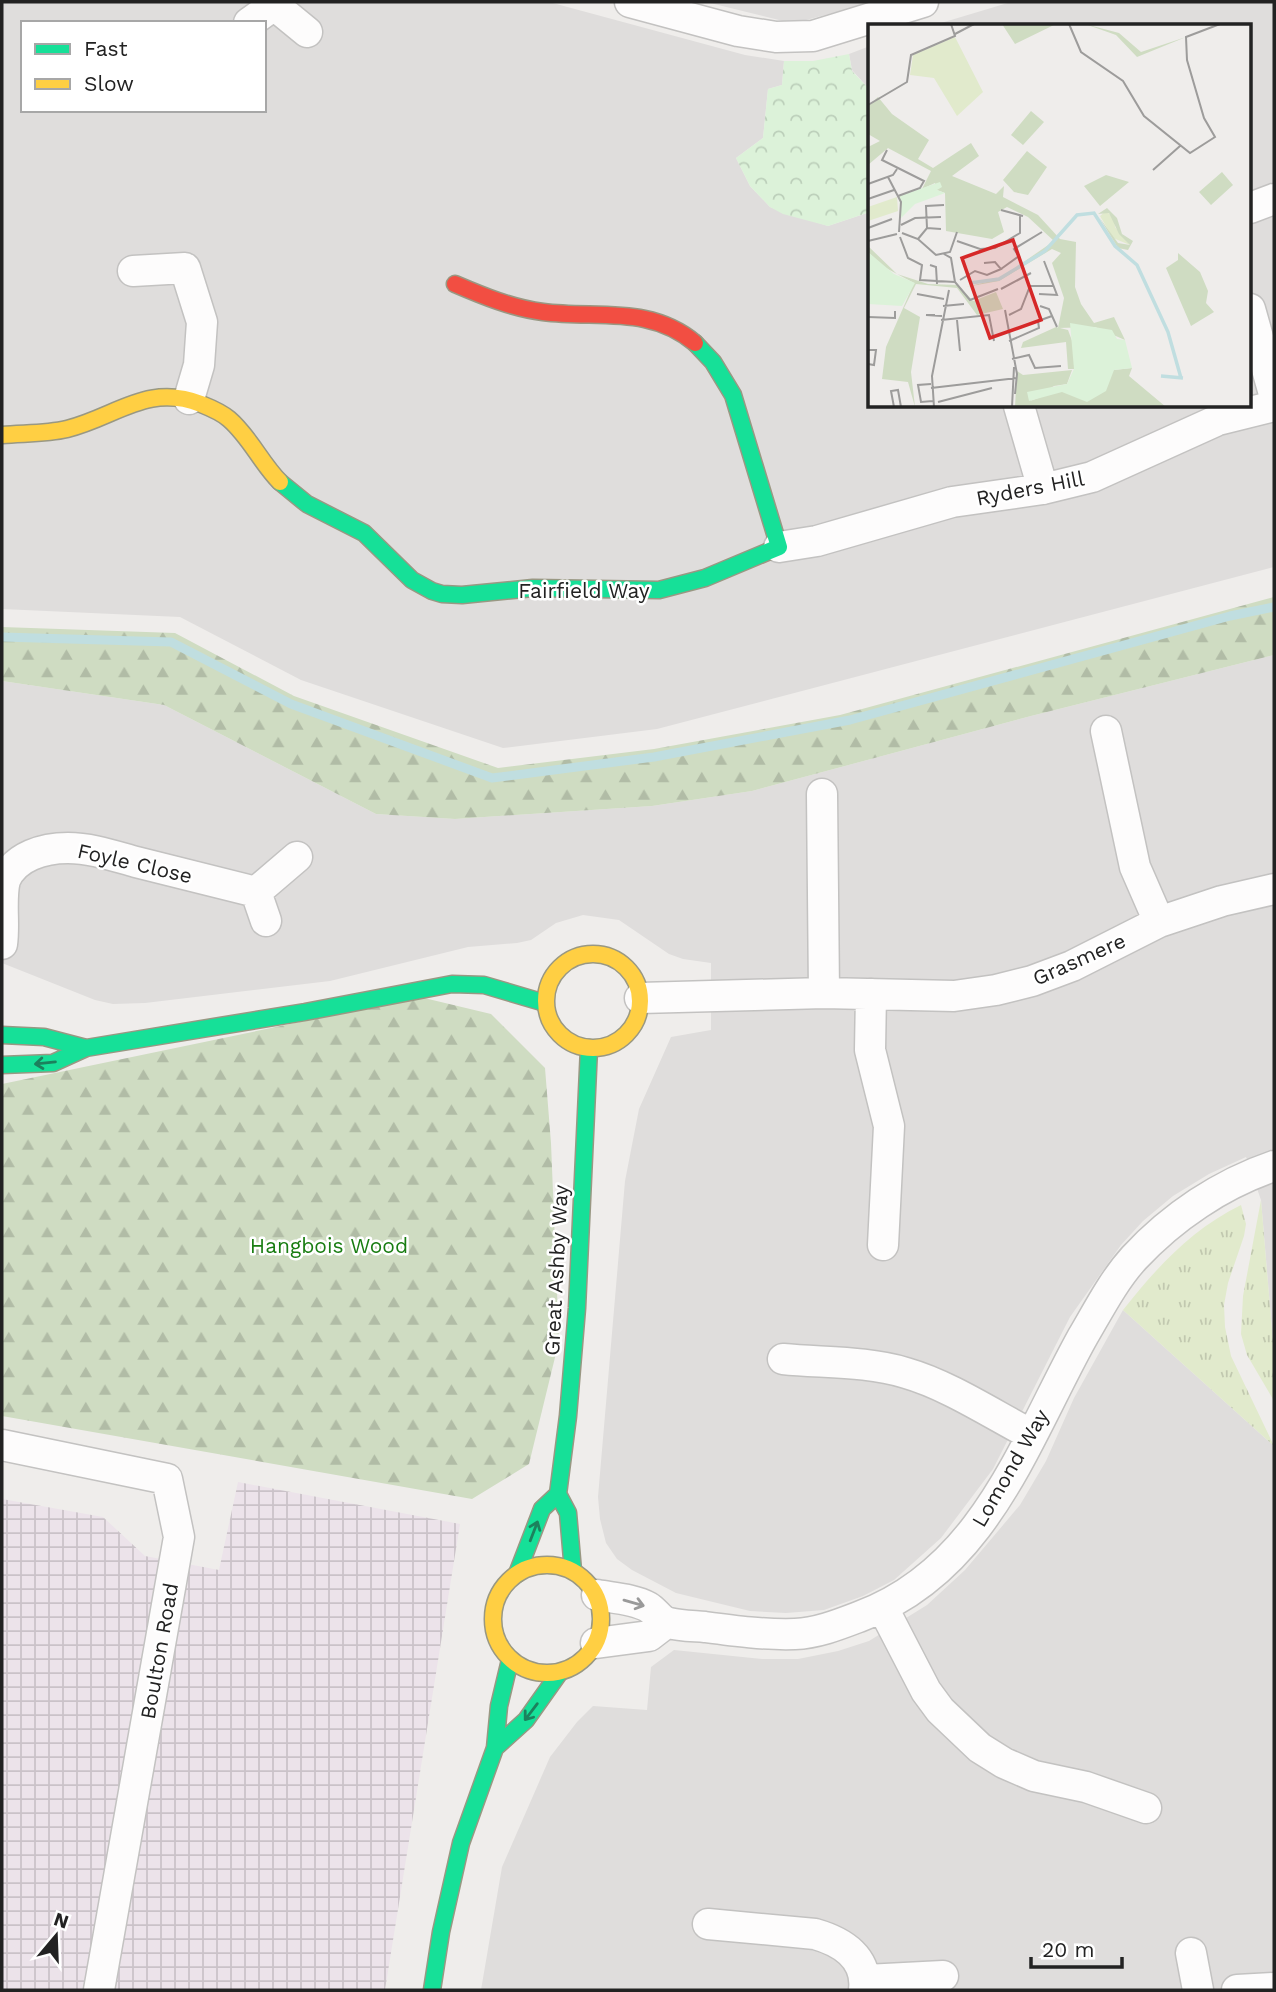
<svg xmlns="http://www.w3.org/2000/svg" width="1276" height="1992" font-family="'Work Sans',sans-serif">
	<defs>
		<pattern id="industrial-grid" width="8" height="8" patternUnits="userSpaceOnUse" patternTransform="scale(1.75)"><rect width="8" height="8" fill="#ece3ea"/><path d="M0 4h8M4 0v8" fill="none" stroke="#cac2c8"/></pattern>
		<pattern id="grass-tufts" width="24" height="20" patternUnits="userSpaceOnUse" patternTransform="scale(1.75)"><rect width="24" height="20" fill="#e1eacc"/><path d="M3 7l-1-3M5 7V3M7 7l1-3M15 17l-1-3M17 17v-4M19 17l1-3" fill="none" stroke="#c1c8af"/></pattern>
		<pattern id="forest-firs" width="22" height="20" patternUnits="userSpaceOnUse" patternTransform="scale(1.75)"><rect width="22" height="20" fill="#cfdcc2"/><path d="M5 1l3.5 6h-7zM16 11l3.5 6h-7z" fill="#b1bca6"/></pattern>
		<pattern id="park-crowns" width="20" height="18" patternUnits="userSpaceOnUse" patternTransform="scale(1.75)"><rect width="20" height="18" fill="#dcf2d9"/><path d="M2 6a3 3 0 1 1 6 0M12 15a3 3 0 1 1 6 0" fill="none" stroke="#bccfba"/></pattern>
	</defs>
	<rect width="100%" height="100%" fill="#efedeb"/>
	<!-- residential -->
	<path fill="#dfdddc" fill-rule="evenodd" d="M2 2H549L745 55 784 61 782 85 768 89 763 138 736 158 750 186 770 207 828 226 870 212V406H1250V26H931L1011 2H1274V567L657 729 503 748 301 680 180 617 2 609ZM23 23H264V110H23Z
		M706 2H874L806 20 783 21Z
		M870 46V90L852 70 849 54Z
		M1274 655V1354L1261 1200 1246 1157 1209 1174 1173 1196 1143 1221 1121 1245 1070 1317 993 1469 941 1538 894 1580 863 1596 824 1610 786 1613 750 1611 676 1593 632 1570 617 1559 606 1543 600 1519 598 1497 625 1181 639 1109 671 1037 711 1030V963L683 959 669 954 619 920 583 915 556 923 531 940 517 943 468 947 330 981 145 1003 113 1004 95 1000 2 963V681L164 705 376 814 455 819 652 806 752 791 1031 716Z
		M1123 1310 1274 1446V1990H481L502 1867 550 1757 577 1722 593 1706 647 1710 651 1667 674 1650 762 1659H798L838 1651 869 1641 927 1605 965 1570 1020 1505 1046 1461 1074 1398Z"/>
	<!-- industrial -->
	<path fill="url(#industrial-grid)" d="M238 1482 460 1524 385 1990H2V1499L103 1517 145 1556 219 1570Z"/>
	<!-- grass -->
	<path fill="url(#grass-tufts)" d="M1261 1200 1274 1354V1401L1247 1355 1241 1334 1243 1296Z
		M1241 1205 1246 1224 1244 1236 1228 1283 1224 1305 1225 1327 1231 1356 1274 1446 1123 1310C1157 1267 1192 1229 1241 1205Z"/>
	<!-- forest -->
	<path fill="url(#forest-firs)" d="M1274 597V655L1031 716 752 791 652 806 455 819 376 814 164 705 2 681V627L175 633 294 696 498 768 654 749 840 715Z
		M420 997 491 1014 545 1068 551 1143 559 1341 529 1464 472 1499 2 1416V1084Z"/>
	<!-- park -->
	<path fill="url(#park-crowns)" d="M849 54 852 71 870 90V212L828 226 783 214 770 207 750 186 736 158 763 138 768 89 782 85 784 61H813Z"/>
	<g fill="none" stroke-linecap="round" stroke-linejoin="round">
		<!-- stream -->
		<path stroke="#c0dee0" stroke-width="9" d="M2 637 171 642 291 704 492 778 654 757 850 720 1230 616 1274 607"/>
		<!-- street casing -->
		<g stroke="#c3c2c1" stroke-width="33">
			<path id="street" d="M630 2 738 31 776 37 813 36 923 2
				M249 23 274 5 307 32
				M1250 208 1274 199
				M133 271 185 268 202 322 199 365 189 399
				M1250 309 1274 394
				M1019 406 1043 489
				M779 547 817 541 952 502 1043 489 1092 477 1218 420 1274 406
				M1106 731 1135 867 1159 922
				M822 794 824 993
				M256 892 266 921
				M2 944C5 924 0 899 5 880 15 856 44 848 68 848 91 848 114 856 136 862 176 872 216 882 256 892L297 857
				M871 994 870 1050 889 1126 883 1245
				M640 998 824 993 954 996 996 990 1032 981 1072 966 1159 922 1222 901 1274 889
				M783 1359C823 1363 867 1361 906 1373 948 1385 992 1414 1032 1435
				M2 1445 167 1479 179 1537 99 1990
				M597 1595C613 1598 634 1599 648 1607 655 1611 660 1621 669 1623 680 1626 694 1626 705 1627 735 1631 765 1635 795 1634 818 1633 840 1624 861 1616 984 1570 1024 1443 1082 1338 1098 1311 1113 1281 1134 1258 1172 1217 1221 1184 1274 1166
				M883 1608 926 1691 940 1710 980 1748 1004 1763 1034 1776 1086 1787 1146 1808
				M596 1643 649 1636 666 1623
				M708 1924 815 1934C843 1942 868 1958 864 1990
				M1191 1953 1198 1990
				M866 1980 943 1976
				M1237 1990 1274 1988"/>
		</g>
		<!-- fast casing -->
		<g stroke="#999883" stroke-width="19">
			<path id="fast" d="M280 482 307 504 364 533 412 580 432 591 442 594 462 595 533 588 659 590 705 578 779 547 733 395 713 362 695 343
				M2 1035 44 1037 86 1048
				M2 1065 53 1063 86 1048 305 1012 452 984 484 985 545 1003
				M573 1571 568 1513 558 1494 568 1416 577 1308 589 1048
				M517 1574 542 1509 558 1494
				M495 1748 526 1720 560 1672
				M432 1990 441 1932 461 1843 495 1748 499 1706 510 1660"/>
		</g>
		<!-- slow casing -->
		<g stroke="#999883" stroke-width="19">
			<path id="slow" d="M2 435C23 433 46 434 67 429 116 417 147 383 201 404 211 408 221 412 229 419 250 437 261 463 280 482
				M546 1001a47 47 0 1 1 94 0a47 47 0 1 1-94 0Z
				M493 1619a54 54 0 1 1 108 0a54 54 0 1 1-108 0Z"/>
		</g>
		<!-- jam casing -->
		<g stroke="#999883" stroke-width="19">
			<path id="jam" d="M455 284C483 296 512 308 543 312 597 319 650 305 695 343"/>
		</g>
		<!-- street -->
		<use href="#street" stroke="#fdfcfc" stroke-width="30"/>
		<!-- fast -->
		<use href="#fast" stroke="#16e098" stroke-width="16"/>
		<!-- slow -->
		<use href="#slow" stroke="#ffcf43" stroke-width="16"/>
		<!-- jam -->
		<use href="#jam" stroke="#f24e42" stroke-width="16"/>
	</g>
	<!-- one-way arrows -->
	<defs><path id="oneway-shaft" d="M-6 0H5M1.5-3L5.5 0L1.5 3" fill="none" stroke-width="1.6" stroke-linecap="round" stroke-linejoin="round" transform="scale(1.75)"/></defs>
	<g stroke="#1c815d">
		<use href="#oneway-shaft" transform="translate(45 1063) rotate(174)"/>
		<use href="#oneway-shaft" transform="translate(534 1531) rotate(-69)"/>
		<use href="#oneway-shaft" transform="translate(531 1712) rotate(127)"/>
	</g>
	<use stroke="#9a9a9a" href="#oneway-shaft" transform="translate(634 1603) rotate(16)"/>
	<g text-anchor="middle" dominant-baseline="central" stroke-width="5" stroke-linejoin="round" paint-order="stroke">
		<!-- street labels -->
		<g font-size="21" fill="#222" stroke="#fff">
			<text transform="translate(1030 488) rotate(-11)">Ryders Hill</text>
			<text x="584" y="590">Fairfield Way</text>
			<text transform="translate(135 863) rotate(13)">Foyle Close</text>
			<text transform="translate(1079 959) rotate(-24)">Grasmere</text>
			<text transform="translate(556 1270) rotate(-87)">Great Ashby Way</text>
			<text transform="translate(1010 1468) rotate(-60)">Lomond Way</text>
			<text transform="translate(159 1651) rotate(-80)">Boulton Road</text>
		</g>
		<!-- park labels -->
		<g font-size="21" fill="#197d12" stroke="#fff">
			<text x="329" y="1245">Hangbois Wood</text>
		</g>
	</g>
	<!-- overview -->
	<g transform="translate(868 24)">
		<rect width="383" height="383" fill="#efedeb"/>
		<path d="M87 13 115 68 89 92 66 54 42 51 45 31ZM29 173 30 187 0 197V183ZM238 187 246 194 247 203 262 221 245 214 232 192Z" fill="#e1eacc"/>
		<path d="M134 0H188L147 20ZM217 0 251 9 273 28 318 13 269 33 248 11ZM10 73 24 90 61 116 50 135 65 144 103 119 111 132 84 152 128 170 136 162 135 173 170 191 192 215 208 218 207 263 213 280 226 299 246 293 257 316 227 303 190 304 196 274 184 239 193 229 184 225 131 257 98 263 131 255 186 217 160 193 139 183 130 188 136 208 124 215 78 207 77 169 69 166 67 159 54 165 63 147 20 124 0 141V123L12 117 0 110V82ZM163 87 176 98 155 121 143 111ZM159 127 179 143 160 171 146 168 135 156ZM354 148 365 161 343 181 331 168ZM238 151 261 158 232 182 216 162ZM239 184 249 194 254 210 265 217 260 226 250 224 231 193 250 219 262 221 251 210 241 189 230 190ZM0 222 29 250 60 260 90 261 105 277 128 268 135 285 109 291 89 264 48 260 36 284 52 293 43 348 47 383 40 358 14 355 18 323 46 259 16 243 0 228ZM310 229 332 248 340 267 338 279 346 288 323 302 298 244 310 236ZM188 303 200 306 206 322V345H200L198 318 153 324 155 318ZM264 344 261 352 298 383H147L149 347 155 351 204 346 199 360 186 362 162 377 246 346Z" fill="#cfdcc2"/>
		<path d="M72 158 74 163 69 166 77 169 47 180 33 194 31 172ZM0 228 26 250 47 259 34 282 0 280ZM202 299 244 306 249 315 257 316 264 344 246 346 238 367 219 378 194 368 161 377 159 368 199 360 206 345Z" fill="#dcf2d9"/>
		<path fill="none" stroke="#c0dee0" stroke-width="3.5" d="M102 259 131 255 177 227 209 191 226 189 247 222 269 241 300 308 313 354M293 352 315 354"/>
		<path fill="none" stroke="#9d9c9b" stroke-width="2" d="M201 0 213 28 255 57 276 92 322 129 347 113 336 94 319 36 318 13 352 0M87 10 106 0M0 81 39 58 43 31 87 12 83 0M19 126 14 136 56 157 52 164 30 172M285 146 312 122M20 153 33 178 31 208M0 160 25 151 29 145M0 175 26 166M133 186 155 192M33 201 47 194 73 193M0 204 24 195M59 204 58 182 76 181M34 209 50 215 68 231 82 228 89 208M32 213 40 234 54 241 52 256 87 258M50 215 59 204 73 205M0 217 29 210M89 217 112 225 127 224 152 209V191M76 230 83 234 87 258 102 276 130 265M152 234 146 225 174 208M62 241 68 243 69 260M133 245 151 232M92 256 107 247 119 251 133 245 127 238 116 239M133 265 163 249M49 270 76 275M171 270 189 271 176 237M75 282 96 280M172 282 181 285 189 303M137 286 149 350 147 370M67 291H58L74 292M141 291 153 285 162 262H186M0 293 27 294V287M73 296 121 291 126 317M89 296 92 327M141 317 171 304 170 297 184 292M144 335 161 331 167 344 193 342M0 337V326H8L6 341 0 340M63 360 50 361 53 378 65 377M63 364 149 354M70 378 124 364M26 383 23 367 30 366 33 383M66 383 64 352 81 266M144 383 146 343"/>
		<path fill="#d62828" fill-opacity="0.15" stroke="#d62828" stroke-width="3.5" d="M145 216 173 296 122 314 94 234Z"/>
		<rect width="383" height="383" fill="none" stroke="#222" stroke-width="3.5"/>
	</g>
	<!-- border -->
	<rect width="1276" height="1992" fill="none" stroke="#222222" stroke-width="7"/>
	<!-- legend -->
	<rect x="21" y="21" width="245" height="91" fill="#ffffff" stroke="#a7a7a7" stroke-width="2"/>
	<rect x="35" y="44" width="35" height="10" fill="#16e098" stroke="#a7a7a7" stroke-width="2"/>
	<text x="84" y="56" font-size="21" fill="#222222">Fast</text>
	<rect x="35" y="79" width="35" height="10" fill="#ffcf43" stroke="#a7a7a7" stroke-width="2"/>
	<text x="84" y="91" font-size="21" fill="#222222">Slow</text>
	<!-- north arrow -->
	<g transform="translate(56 1936) rotate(19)" stroke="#ffffff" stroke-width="5" paint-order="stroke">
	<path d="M0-5L12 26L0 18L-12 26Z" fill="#222222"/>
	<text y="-10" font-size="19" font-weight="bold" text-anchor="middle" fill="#222222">N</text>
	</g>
	<!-- scale -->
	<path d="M1031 1957v10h91v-10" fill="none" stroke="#222222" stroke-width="3.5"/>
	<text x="1042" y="1957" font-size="21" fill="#222222" stroke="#ffffff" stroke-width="5" paint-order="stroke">20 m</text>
</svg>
